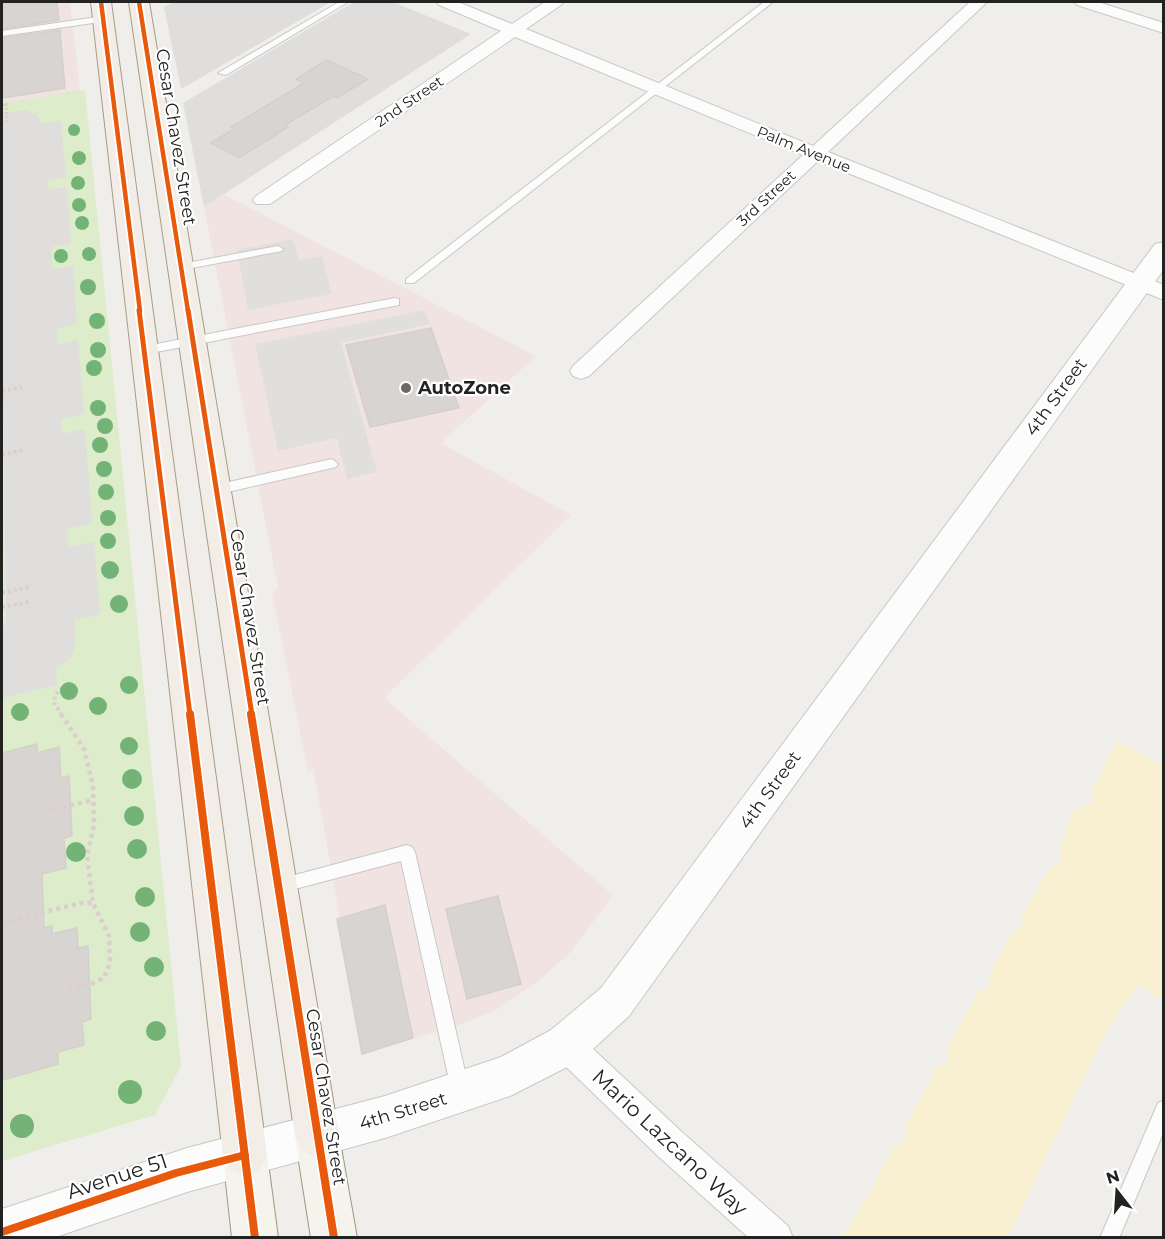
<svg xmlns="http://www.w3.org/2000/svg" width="1165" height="1239" font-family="Montserrat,sans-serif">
	<rect width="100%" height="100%" fill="#f0eeeb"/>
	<!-- residential -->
	<path fill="#dfdedc" d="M174 2H331L181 89 164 7Z
		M354 2H393L471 34 204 207 183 103Z
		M80 90 174 1081 2 1153V103Z"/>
	<!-- commercial -->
	<path fill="#f1e3e1" d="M2 2H70L80 90 2 103Z
		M223 194 536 356 441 443 571 515 384 698 613 895 571 952 537 982 496 1010 459 1025 364 1053 313 768 308 772 272 594 278 588 204 207Z"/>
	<!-- grass -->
	<path fill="#ddeccb" d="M85 90 181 1066 155 1115 2 1161V698L57 685 56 666C79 661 76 638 74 620L100 614 94 542 69 547 67 529 92 523 85 429 62 434 61 419 84 414 78 340 58 344 57 329 77 324 73 266 52 269 51 247 71 244 67 187 48 189V180L66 177 61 121 42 123 36 114 25 110 2 113V103Z
		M2 330 6 606V624L2 625Z"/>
	<!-- sand -->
	<path fill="#f8f0d0" d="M1117 741 1163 766V1000L1138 985 1105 1034 1008 1237H841L857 1215 894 1147 906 1140V1125L937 1067 949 1062 947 1048 980 990 990 986 989 975 1013 931 1022 928V916L1049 868 1061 864 1059 849 1075 808 1094 803 1092 790Z"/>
	<!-- parking -->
	<path fill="#e0dfde" d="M293 239 299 260 322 256 332 294 248 310 237 250Z
		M424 310 430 324 341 343 377 472 347 479 337 438 278 451 255 344Z"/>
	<!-- building -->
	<path fill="#d7d4d2" stroke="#d3d0cc" stroke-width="1.5" d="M2 2H57L59 20 2 29Z
		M60 30 65 88 2 98V38Z
		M327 60 368 79 337 98 333 96 285 125 288 127 239 158 211 143 234 129 231 127 304 83 296 79Z
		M431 328 459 408 370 427 346 345Z
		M37 744V753L59 747 61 778 69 776 72 836 64 838 66 868 42 874 44 928 52 926V934L77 928 78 948 88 946 91 1019 82 1022 84 1045 58 1052V1064L3 1080 2 753Z
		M498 896 521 984 467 999 446 909Z
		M385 905 413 1038 362 1054 337 919Z"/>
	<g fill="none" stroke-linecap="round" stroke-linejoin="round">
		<!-- service casing -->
		<g stroke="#c9c8c7" stroke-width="2">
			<path id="service" d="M339 2H348L226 75 218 73Z
				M764 2H773L414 283H406V279Z
				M104 16 107 17V21L2 36V31Z
				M278 246 283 249 282 251 181 270 176 267 181 264Z
				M395 298 399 299V305L146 354 140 350 146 346Z
				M332 459 338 464 336 467 215 495 209 490 215 485Z
				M407 845 412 847 415 852 469 1089 466 1095 460 1098 454 1095 451 1089 401 861 280 893 274 891 272 886 274 881 280 879Z
				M1164 1100V1131L1119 1238H1100L1158 1103Z"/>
		</g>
		<!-- minor casing -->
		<g stroke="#c9c8c7" stroke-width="2">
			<path id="minor" d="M437 2H458L512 24 545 2H563L561 5 526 29 813 146 970 2H987L828 152 1164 285V300L818 161 589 376 581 379 573 376 570 371 573 366 803 155 515 37 270 204H256L253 200 256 196 501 31 439 5Z
				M1075 2H1098L1164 23V33L1077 5Z
				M566 1029 577 1034 683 1133 788 1226 793 1238H749L659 1157 555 1056 550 1045 555 1034Z"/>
		</g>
		<!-- tertiary casing -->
		<g stroke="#c9c8c7" stroke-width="2">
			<path id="tertiary" d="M1164 242V269L629 1016 581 1060 510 1096 385 1138 187 1192 53 1238H2V1209L187 1148 385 1096 501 1057 551 1030 601 988 1155 244Z"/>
		</g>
		<!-- secondary casing -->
		<g stroke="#999a82" stroke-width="2">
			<path id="secondary" d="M317 1114 332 1121 339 1136 357 1238H311L295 1136 302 1121Z
				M245 1133 260 1140 267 1155 278 1238H232L223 1155 230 1140Z"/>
		</g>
		<!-- primary casing -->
		<g stroke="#a79c86" stroke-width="2">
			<path id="primary" d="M91 2H111L267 1155 260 1170 245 1177 230 1170 223 1155Z
				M129 2H149L339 1136 332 1151 317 1158 302 1151 295 1136Z"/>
		</g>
		<!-- path-far2 -->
		<path stroke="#dccecd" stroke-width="3" stroke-dasharray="2 2" stroke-linecap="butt" d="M2 105 6 104 7 121"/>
		<!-- path-far1 -->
		<path stroke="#dccecd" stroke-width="4" stroke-dasharray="3 3" stroke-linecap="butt" d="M2 391 22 387
			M2 455 23 450
			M2 593 29 587
			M2 607 29 602
			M62 715 54 703 55 695 62 688"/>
		<!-- path -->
		<path stroke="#dccecd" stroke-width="4.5" stroke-dasharray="4 4" stroke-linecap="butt" d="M61 714 84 749 93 786 94 825 87 856 93 903 109 936 110 963 104 978 88 985 63 989
			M47 811 93 800
			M2 923 81 903H93"/>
		<!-- service -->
		<use href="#service" fill="#fdfcfc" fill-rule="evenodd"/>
		<!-- minor -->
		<use href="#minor" fill="#fdfcfc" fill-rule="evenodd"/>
		<!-- tertiary -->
		<use href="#tertiary" fill="#fdfcfc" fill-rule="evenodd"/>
		<!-- secondary -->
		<use href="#secondary" fill="#f4f4ed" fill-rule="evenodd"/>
		<!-- primary -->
		<use href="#primary" fill="#f3ede7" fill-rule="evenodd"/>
		<!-- cycleway-far2 casing -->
		<g stroke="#fff" stroke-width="8">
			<path id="cycleway-far2" d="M101 2 140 311
				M139 2 188 311"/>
		</g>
		<!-- cycleway-far1 casing -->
		<g stroke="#fff" stroke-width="9">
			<path id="cycleway-far1" d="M139 310 190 715
				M188 310 252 715"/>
		</g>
		<!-- cycleway casing -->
		<g stroke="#fff" stroke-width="11">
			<path id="cycleway" d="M190 714 255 1238
				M251 714 334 1238
				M2 1232 176 1173 245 1155"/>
		</g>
		<!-- cycleway-far2 -->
		<use href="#cycleway-far2" stroke="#e8590c" stroke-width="4.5"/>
		<!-- cycleway-far1 -->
		<use href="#cycleway-far1" stroke="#e8590c" stroke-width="5"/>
		<!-- cycleway -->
		<use href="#cycleway" stroke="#e8590c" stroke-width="8"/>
	</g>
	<!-- trees -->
	<g fill="#73b476">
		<circle cx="74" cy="130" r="6"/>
		<circle cx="79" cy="158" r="7"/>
		<circle cx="78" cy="183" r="7"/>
		<circle cx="79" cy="205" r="7"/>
		<circle cx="82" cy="223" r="7"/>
		<circle cx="89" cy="254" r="7"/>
		<circle cx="61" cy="256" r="7"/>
		<circle cx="88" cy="287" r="8"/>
		<circle cx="97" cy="321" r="8"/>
		<circle cx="98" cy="350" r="8"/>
		<circle cx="94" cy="368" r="8"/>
		<circle cx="98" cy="408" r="8"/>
		<circle cx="105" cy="426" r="8"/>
		<circle cx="100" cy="445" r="8"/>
		<circle cx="104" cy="469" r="8"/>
		<circle cx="106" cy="492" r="8"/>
		<circle cx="108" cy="518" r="8"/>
		<circle cx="108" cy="541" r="8"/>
		<circle cx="110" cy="570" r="9"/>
		<circle cx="119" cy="604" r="9"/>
		<circle cx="129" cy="685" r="9"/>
		<circle cx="69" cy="691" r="9"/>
		<circle cx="98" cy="706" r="9"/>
		<circle cx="20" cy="712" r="9"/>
		<circle cx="129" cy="746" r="9"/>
		<circle cx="132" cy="779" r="10"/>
		<circle cx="134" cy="816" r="10"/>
		<circle cx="137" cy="849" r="10"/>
		<circle cx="76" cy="852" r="10"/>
		<circle cx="145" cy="897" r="10"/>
		<circle cx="140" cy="932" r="10"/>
		<circle cx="154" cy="967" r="10"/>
		<circle cx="156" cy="1031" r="10"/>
		<circle cx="130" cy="1092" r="12"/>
		<circle cx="22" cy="1126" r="12"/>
	</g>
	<!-- markers -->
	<circle fill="#6a6968" stroke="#fff" stroke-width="2" cx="406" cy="388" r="6"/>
	<g text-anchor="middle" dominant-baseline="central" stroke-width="4.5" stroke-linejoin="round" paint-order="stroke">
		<!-- far-street labels -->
		<g font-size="15" fill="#222" stroke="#fff">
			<text transform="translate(409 101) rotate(-34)">2nd Street</text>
			<text transform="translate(804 149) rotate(22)">Palm Avenue</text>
			<text transform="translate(766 198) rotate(-43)">3rd Street</text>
		</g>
		<!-- street labels -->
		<g font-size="18" fill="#222" stroke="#fff">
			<text transform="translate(176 137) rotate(81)">Cesar Chavez Street</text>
			<text transform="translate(1056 397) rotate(-54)">4th Street</text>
			<text transform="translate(250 617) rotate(81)">Cesar Chavez Street</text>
			<text transform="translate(770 790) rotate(-54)">4th Street</text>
			<text transform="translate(326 1097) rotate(81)">Cesar Chavez Street</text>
			<text transform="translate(403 1111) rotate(-17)">4th Street</text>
		</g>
		<!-- poi labels -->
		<g font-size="18" font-weight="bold" fill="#222" stroke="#fff" text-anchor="start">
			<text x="418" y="388">AutoZone</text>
		</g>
		<!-- near-street labels -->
		<g font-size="21" fill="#222" stroke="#fff">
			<text transform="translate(670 1142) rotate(43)">Mario Lazcano Way</text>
			<text transform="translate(117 1176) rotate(-18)">Avenue 51</text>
		</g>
	</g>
	<!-- border -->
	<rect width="1165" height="1239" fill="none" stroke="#222222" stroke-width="6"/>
	<!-- north arrow -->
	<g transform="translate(1117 1191) rotate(343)" stroke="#ffffff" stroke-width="4.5" paint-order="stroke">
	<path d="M0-4.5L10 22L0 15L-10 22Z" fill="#222222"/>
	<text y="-9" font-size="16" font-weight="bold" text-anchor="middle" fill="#222222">N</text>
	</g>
</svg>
